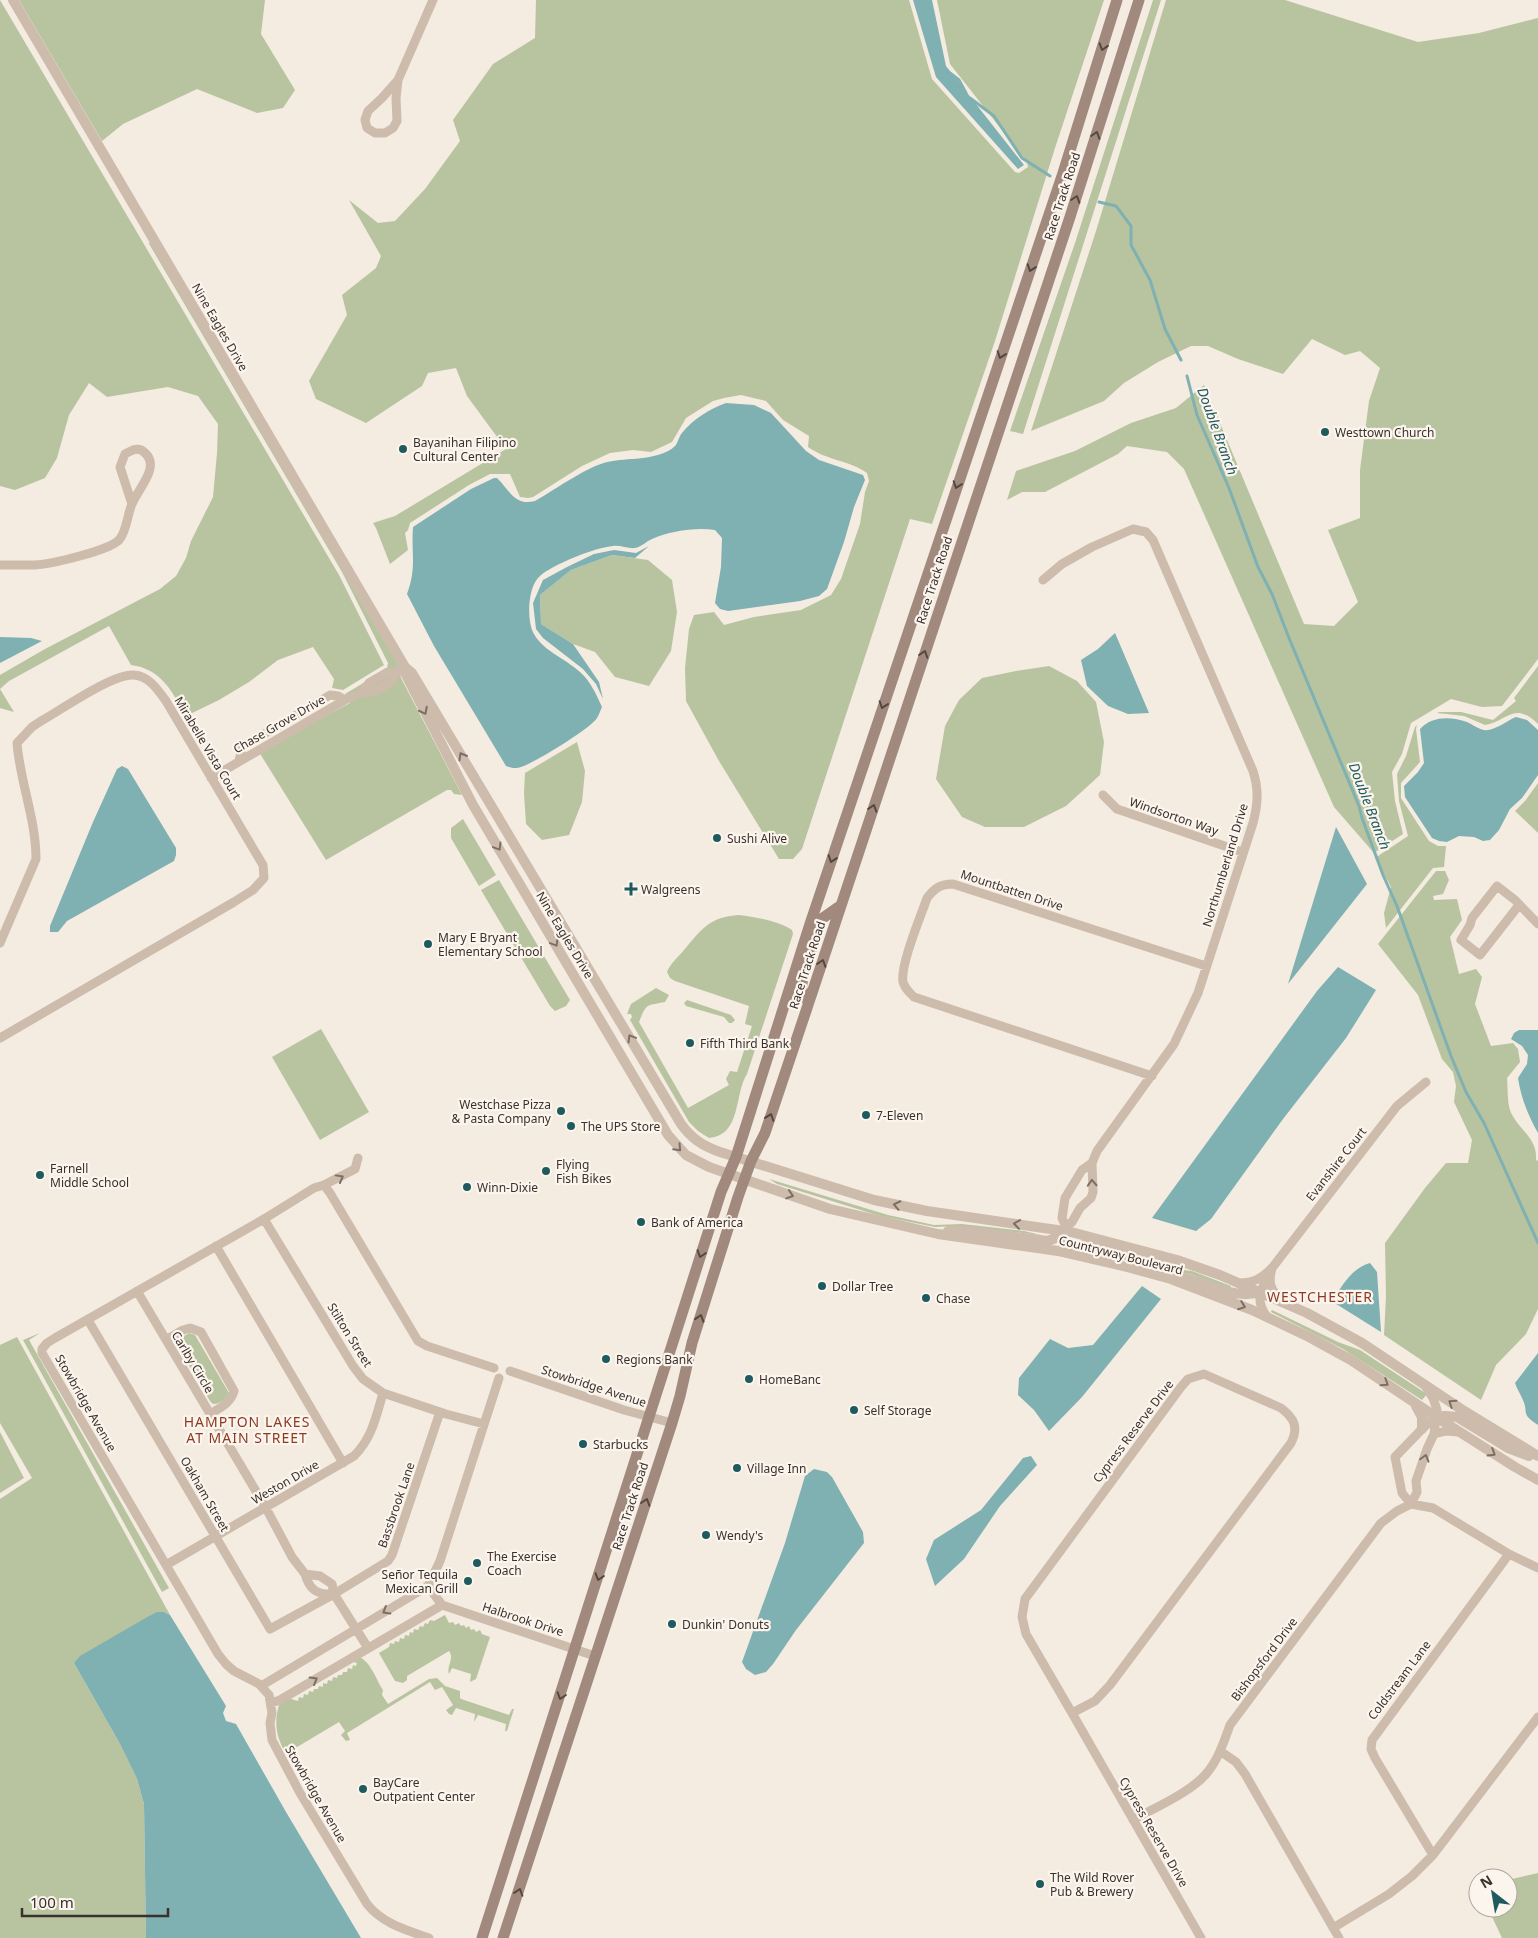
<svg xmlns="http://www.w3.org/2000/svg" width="1538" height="1938" font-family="'Noto Sans',sans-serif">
	<rect width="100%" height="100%" fill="#f4ebe1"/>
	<!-- green -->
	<path fill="#b8c4a0" d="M0 0 339 575 384 665 343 690 332 688 334 679 313 647 278 660 249 682 219 700 186 716C172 692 162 669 131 665L109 626 9 681 0 689 14 712 0 708V675L45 649 160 589 176 576 186 558 191 541 213 497 217 453 218 424 198 396 168 387 107 397 89 383 69 415 57 458 45 478 15 490 0 486Z
		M19 0H265L261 34 295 90 283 108 257 113 197 89 123 124 102 141Z
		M536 0H909L932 79 1015 172 1019 173 1028 167 1027 162 950 64 937 0H1104L1055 148 995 341 932 524 910 519 802 849 793 859H779L719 761 686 701 685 668 689 629 694 615 714 612 724 625 754 617 801 610 831 595 841 579 860 524 865 492 869 481 867 473C849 460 828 461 808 447L809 436 783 420 766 401 741 395 724 398 713 401 686 418 672 442 651 452 633 450 610 453 582 466 533 497 528 498 520 497 510 474H490L469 485 410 523 408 530 405 533 408 550 390 564 376 528 373 523 395 516 506 449 467 396 456 368 428 373 422 386 366 423 316 399 309 381 347 315 342 295 376 268 381 256 349 200 378 223 395 221 425 189 460 141 453 120 493 64 535 38Z
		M1153 0H1161L1023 434 1010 431 1075 243Z
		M1166 0H1285L1418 42 1479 33 1538 18V659L1502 706 1482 707 1451 699 1411 723 1402 754 1392 772 1395 801 1403 834 1374 853 1334 807 1184 469 1167 452 1127 446 1118 454 1045 492H1022L1007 500 1016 471 1075 451 1131 423 1176 408 1204 385 1304 624 1334 626 1358 602 1328 530 1360 518V470L1369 401 1380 368 1360 351 1345 355 1312 339 1283 374 1238 359 1208 346H1191L1158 362 1124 383 1104 401 1031 431 1096 231Z
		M148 242 151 244 399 666 401 678 462 795 454 794 451 790H447L326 860 259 752 350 703 345 694 387 669 388 663 342 572Z
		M612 555 648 560 672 580 677 612 671 651 649 686 615 677 595 652 573 644 541 624 540 595 571 570Z
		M1049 666 1077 681 1096 702 1104 742 1100 775 1066 806 1024 827H985L962 817 936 779 945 726 959 700 982 678 1016 671Z
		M1538 666V724C1514 701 1509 720 1485 725L1464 716 1437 713 1439 712H1461L1493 720 1516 701 1514 698Z
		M1417 725 1416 729 1420 762 1401 783V798L1429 841 1438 846H1446L1444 867 1433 868 1386 928 1384 913 1391 887 1375 858 1408 836 1399 801 1397 774 1406 756 1415 727Z
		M577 742 585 771 582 802 569 835 542 840 526 824 524 793 525 773Z
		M1538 783V833L1515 811 1525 801Z
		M463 819 496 875 479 886 451 838V828Z
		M1436 871H1445L1449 880 1443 894 1433 896 1434 900 1457 899 1462 920 1450 937 1459 974 1476 969 1482 977 1475 1004 1491 1046 1513 1043 1518 1049 1520 1062 1507 1078C1508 1088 1507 1100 1510 1110 1516 1128 1538 1137 1536 1160L1538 1161V1309L1526 1334 1496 1365 1481 1400 1384 1335 1386 1297 1385 1243 1425 1188 1446 1163H1468L1472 1140 1454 1102 1456 1086 1453 1072 1442 1059 1418 995 1378 944Z
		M499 880 570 1000 566 1006 555 1011 550 1006 481 890Z
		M739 915C755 917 778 921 792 930L793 934 747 1074C734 1094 742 1135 709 1138L698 1131 689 1122 630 1020 632 1017 631 1014H627L631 1004 656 988 669 995 665 1002C647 1006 647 1002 639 1022L688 1108 729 1085 726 1079 730 1071 737 1072 752 1026 745 1024 749 1006 675 981 670 978 667 972C670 964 678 957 684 950 702 929 709 917 739 915Z
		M687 1000 731 1015 735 1020 732 1023H729L724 1017 686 1006 684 1003Z
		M321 1029 369 1112 320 1140 272 1057Z
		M769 1179 888 1215 934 1225 962 1224 1024 1231 1041 1235 958 1226 935 1227 880 1216 777 1184Z
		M1092 1249 1169 1268 1192 1271 1231 1286 1230 1288 1190 1274 1165 1270 1091 1251Z
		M1272 1310 1338 1342 1360 1350 1427 1394 1422 1400 1343 1349 1271 1312Z
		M40 1333 29 1340 169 1588 162 1592 23 1340Z
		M189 1333 195 1335 229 1393C226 1399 220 1404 213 1404L210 1401 177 1345 179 1339Z
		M17 1337 170 1615 164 1612 74 1663 120 1744 137 1779 144 1804 146 1938H0V1499L32 1478 0 1423V1345Z
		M0 1432 24 1478 0 1493Z
		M445 1615 449 1623 453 1622 455 1625 459 1623 461 1626 464 1625 466 1628 469 1626 471 1630 474 1629 476 1632 480 1630 482 1634 490 1637 476 1679 470 1682 471 1674 452 1668 449 1674C446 1666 455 1659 449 1651L407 1676V1680L403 1683 395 1681 379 1653 389 1647 390 1643 394 1644 395 1641 399 1642 400 1638 404 1639 405 1635 409 1636 410 1632 413 1633 414 1629 418 1630 420 1626 423 1627 425 1623 428 1624 430 1620 434 1621Z
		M361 1658C371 1663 377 1681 383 1690L382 1695 388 1704 429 1679 437 1678 445 1686 460 1691V1698L461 1699 509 1715 512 1709H514L507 1731H505L506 1724 478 1715 474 1722 475 1714 456 1708 452 1715 449 1714 446 1710 453 1705 442 1687 435 1690 430 1682 347 1733 350 1740 346 1741 341 1735 345 1731 339 1722 292 1750 285 1752C276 1736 274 1723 279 1705L288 1698 298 1701 299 1697 303 1698 304 1694 308 1695 309 1691 313 1692 314 1689H318L319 1686 323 1687V1683L327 1684 328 1680 332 1681 333 1677 337 1678 338 1675H342L343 1672H347L348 1668 352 1669 353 1665 356 1666 357 1663 353 1662 355 1659Z
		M1538 1873V1938H1502L1488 1908H1508V1880Z"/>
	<!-- water -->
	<path fill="#7fb0b2" d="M913 0H932L946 66 1024 165 1018 169 936 77Z
		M726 403 754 405 771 413 806 451 819 460 863 475 865 480 854 507 844 542 827 589 819 596 800 601 728 611 720 609 715 603 721 567 722 538 715 530C696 527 670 531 652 539 647 541 641 547 635 548 629 549 620 545 613 546 596 547 552 565 540 576 528 586 527 616 532 630 540 650 565 658 580 672 591 682 596 694 602 707 600 711 599 715 597 718 590 729 534 763 521 767 515 769 512 768 506 766L434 646 407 594C417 567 411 554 413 527L471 489 494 478H497C510 491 515 506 535 501 557 489 589 464 613 461 630 458 661 460 675 446 678 443 679 436 682 433 692 420 711 408 726 403Z
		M649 546 635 558 612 555 571 570 540 595 541 624 573 644 599 682 603 699 596 684 583 669 543 638 536 629 533 603 543 580 567 567 594 554 614 550 636 553Z
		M1115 633 1149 713 1128 714 1108 706 1087 686 1081 660 1098 649Z
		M0 637 31 638 42 641 0 663Z
		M1516 717 1527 720 1538 730V775L1522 798 1510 809 1499 830 1490 840 1483 841 1474 837 1459 836 1447 842 1439 841 1432 838 1405 797 1404 786 1418 772 1424 763 1420 729C1431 716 1451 716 1467 722 1472 724 1478 729 1484 730 1493 732 1508 720 1516 717Z
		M122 766 128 769 176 848V855L174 861 67 921 58 932H50V926L93 822 117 769Z
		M1336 827 1367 884 1288 984Z
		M1338 967 1376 990 1346 1038 1283 1119 1211 1219 1196 1231 1152 1218 1317 991Z
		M1519 1030H1538V1133C1528 1115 1521 1098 1518 1078L1527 1064 1528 1055 1522 1046 1511 1039 1514 1033Z
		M1370 1263 1377 1272 1381 1332 1333 1302C1340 1287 1353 1267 1370 1263Z
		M1142 1286 1161 1299 1082 1397 1049 1431 1034 1410 1018 1395 1019 1378 1050 1339 1068 1348 1093 1345Z
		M1538 1353V1425C1519 1412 1530 1414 1522 1398 1520 1393 1517 1389 1515 1383Z
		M1031 1456 1037 1465 1000 1506 964 1559 935 1586 926 1559 934 1540 981 1510 1023 1458Z
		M814 1469 827 1472 832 1477 863 1532 864 1543 796 1630 773 1664 766 1672 755 1675 746 1669 742 1662 785 1543 805 1476Z
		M157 1612H164L170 1615 226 1706 223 1713 226 1721 236 1724 286 1812 361 1938H146L144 1804 137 1779 120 1744 74 1663 80 1656 149 1616Z"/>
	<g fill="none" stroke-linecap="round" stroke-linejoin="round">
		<!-- stream -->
		<path stroke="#7fb0b2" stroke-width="3" d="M950 73 959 80 966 93
			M970 98 994 116 1022 158 1050 176
			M1099 202 1116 206 1131 226V245L1150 280 1165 329 1181 360
			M1187 376 1197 415 1229 488 1258 567 1272 594 1289 638 1359 806 1362 818 1383 875 1397 906 1451 1056 1466 1092 1484 1123 1538 1243"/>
		<!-- minor -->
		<path stroke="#cdbbac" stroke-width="9" d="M398 80 382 98 368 111 365 120 367 128 375 133H385L393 128 397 121 396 98 398 80 433 0
			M0 565C11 565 23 565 35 565 51 564 108 551 119 540 127 531 127 515 132 504 137 490 161 467 145 453 139 446 132 450 125 454L120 467 132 504
			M1043 580 1062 564 1092 547 1133 529 1146 532 1153 540 1253 771C1259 790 1258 804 1253 823L1198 993 1174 1044 1097 1151 1092 1163 1093 1192 1091 1198 1080 1208 1072 1222 1066 1227
			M361 693 369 683 388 672 394 674 405 667
			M239 761 242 747 330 695 338 696 345 700
			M211 778 345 700 361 693 375 691 393 681 394 674
			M1103 795 1117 809 1242 852
			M1519 905 1480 955 1461 940 1470 925 1472 918 1497 886 1515 900 1538 924
			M0 943 36 859C36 819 20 782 17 743L32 727 41 721C61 710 113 673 134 675 149 676 158 690 166 701L254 850 263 865 264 878 253 890 234 902 0 1038
			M1152 1076 914 997C909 992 905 989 903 982 900 965 921 916 927 898 935 888 940 884 953 884L1206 966
			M324 1185 355 1169 358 1158
			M264 1219 353 1366 363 1379 383 1393 446 1414 484 1424
			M216 1246 343 1463
			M1062 1252 1066 1227 1062 1218 1065 1198 1082 1170 1092 1163
			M1239 1283C1254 1283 1262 1278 1272 1268L1397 1106 1426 1082
			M137 1291 266 1508 292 1557 305 1574 320 1576 332 1584 334 1594 368 1648
			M1267 1317C1254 1299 1261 1290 1270 1272
			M88 1320 270 1629 334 1594 388 1561 392 1555 440 1412
			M166 1340 183 1330 190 1328 201 1332 234 1391C231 1403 220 1408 210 1414
			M510 1371 624 1410 672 1423
			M1204 1374 1281 1408C1294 1418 1299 1427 1291 1443L1110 1685 1095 1701 1072 1713 1026 1634 1022 1617 1025 1599 1181 1387 1188 1379Z
			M1436 1417 1424 1427 1395 1457 1402 1493 1411 1504 1433 1508 1509 1554 1538 1568
			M1434 1434 1446 1431 1458 1432
			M166 1565 354 1456C372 1438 376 1417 383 1393
			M305 1574C309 1588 316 1595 331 1594
			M442 1605 428 1586 440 1561 499 1378
			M442 1605 595 1656
			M261 1686 428 1586
			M271 1703 280 1700 442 1605
			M1072 1713 1201 1938
			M1220 1751 1236 1762 1245 1774 1339 1938
			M1133 1820C1154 1808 1191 1792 1206 1774 1218 1760 1224 1742 1230 1725L1381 1523 1397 1511 1411 1504 1417 1492 1416 1481 1427 1449 1434 1434 1437 1410 1433 1398 1426 1387
			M1433 1855 1375 1758 1371 1749 1372 1740 1509 1554
			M1333 1928 1389 1894 1412 1876 1433 1855 1538 1717
			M429 1938C406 1930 383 1924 367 1904L300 1793 272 1740 270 1723 272 1713 269 1695 259 1684 234 1671 226 1664 218 1654 42 1353V1349L47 1343 55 1338 264 1219 314 1188 324 1185 330 1193 418 1341 427 1346 494 1368"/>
		<!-- tertiary -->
		<path stroke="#cdbbac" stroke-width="10" d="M13 0 405 667 412 673 681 1124C692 1139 703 1146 720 1152L874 1200 927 1211 1071 1232 1177 1260 1220 1275 1307 1313 1362 1343 1461 1409 1538 1456
			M405 667 406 675 473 805 668 1135 686 1155 709 1167 830 1209 938 1234 1058 1251 1127 1267 1171 1279 1252 1310 1309 1337 1351 1360 1436 1417 1515 1467 1538 1480
			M948 1231H967L1048 1241 1058 1237 1065 1231
			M1063 1252 1084 1245 1091 1246 1172 1264
			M1271 1270C1268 1282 1270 1290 1279 1298
			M1172 1276C1200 1277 1235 1303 1261 1291
			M1416 1406 1422 1417V1429
			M1436 1417 1445 1416 1457 1417 1508 1448 1529 1456"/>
		<!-- secondary -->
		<path stroke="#a18a7d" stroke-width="11" d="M809 1002C794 989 806 973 810 957 813 946 812 936 810 924L820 920 840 906
			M482 1938 721 1192 736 1157 810 924 1063 173 1117 0
			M503 1938 672 1423 680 1396 692 1343 738 1197 751 1161 765 1133 809 1002 1070 217 1139 0"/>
	</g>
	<!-- one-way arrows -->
	<defs><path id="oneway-chevron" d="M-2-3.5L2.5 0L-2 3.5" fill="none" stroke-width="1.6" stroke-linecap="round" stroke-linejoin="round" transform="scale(1.25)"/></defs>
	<g stroke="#544640">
		<use href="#oneway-chevron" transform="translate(1103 47) rotate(107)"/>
		<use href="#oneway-chevron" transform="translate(1096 135) rotate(-72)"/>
		<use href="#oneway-chevron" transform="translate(1076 199) rotate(-72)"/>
		<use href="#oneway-chevron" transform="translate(1031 268) rotate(109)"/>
		<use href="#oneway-chevron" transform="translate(1001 355) rotate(109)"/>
		<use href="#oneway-chevron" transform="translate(957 485) rotate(109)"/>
		<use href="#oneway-chevron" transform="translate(924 654) rotate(-72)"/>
		<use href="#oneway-chevron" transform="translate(883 705) rotate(109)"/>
		<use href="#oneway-chevron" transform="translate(873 808) rotate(-72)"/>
		<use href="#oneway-chevron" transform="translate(832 859) rotate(109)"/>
		<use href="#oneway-chevron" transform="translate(822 963) rotate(-72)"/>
		<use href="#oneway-chevron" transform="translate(770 1117) rotate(-71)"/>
		<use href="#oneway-chevron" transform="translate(701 1254) rotate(108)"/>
		<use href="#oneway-chevron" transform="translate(700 1318) rotate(-73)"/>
		<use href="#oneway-chevron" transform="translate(646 1502) rotate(-72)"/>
		<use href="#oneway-chevron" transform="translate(599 1577) rotate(108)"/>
		<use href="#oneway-chevron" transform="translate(561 1696) rotate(108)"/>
		<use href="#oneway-chevron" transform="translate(519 1892) rotate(-72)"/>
	</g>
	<g stroke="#7d6f65">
		<use href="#oneway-chevron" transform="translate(424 711) rotate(63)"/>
		<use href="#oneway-chevron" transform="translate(462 756) rotate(-120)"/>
		<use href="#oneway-chevron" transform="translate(498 847) rotate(59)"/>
		<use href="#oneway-chevron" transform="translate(555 943) rotate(59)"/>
		<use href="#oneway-chevron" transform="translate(631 1038) rotate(-121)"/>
		<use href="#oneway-chevron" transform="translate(678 1148) rotate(47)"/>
		<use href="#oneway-chevron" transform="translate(340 1178) rotate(-29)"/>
		<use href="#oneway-chevron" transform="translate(1092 1183) rotate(-93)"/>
		<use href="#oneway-chevron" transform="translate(790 1195) rotate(18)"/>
		<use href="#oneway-chevron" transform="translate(897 1205) rotate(-168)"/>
		<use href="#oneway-chevron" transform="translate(1017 1224) rotate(-172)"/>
		<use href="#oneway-chevron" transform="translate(1242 1306) rotate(21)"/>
		<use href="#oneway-chevron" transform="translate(1385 1383) rotate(33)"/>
		<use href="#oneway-chevron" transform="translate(1452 1403) rotate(-146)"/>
		<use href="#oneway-chevron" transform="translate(1492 1453) rotate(32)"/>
		<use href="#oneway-chevron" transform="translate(1425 1458) rotate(-74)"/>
		<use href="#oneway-chevron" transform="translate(386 1611) rotate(149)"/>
		<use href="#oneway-chevron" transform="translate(314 1680) rotate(-30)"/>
	</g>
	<!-- markers -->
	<g fill="#1f5a5e" stroke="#fbf5ee" stroke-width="2">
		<circle cx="1325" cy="432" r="5"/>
		<circle cx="403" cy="449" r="5"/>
		<circle cx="717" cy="838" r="5"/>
		<path d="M628.5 881.5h5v5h5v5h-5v5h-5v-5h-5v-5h5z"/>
		<circle cx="428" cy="944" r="5"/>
		<circle cx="690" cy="1043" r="5"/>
		<circle cx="561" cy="1111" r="5"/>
		<circle cx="866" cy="1115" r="5"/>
		<circle cx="571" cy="1126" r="5"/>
		<circle cx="546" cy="1171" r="5"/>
		<circle cx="40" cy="1175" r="5"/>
		<circle cx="467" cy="1187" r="5"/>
		<circle cx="641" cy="1222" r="5"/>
		<circle cx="822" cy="1286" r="5"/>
		<circle cx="926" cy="1298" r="5"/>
		<circle cx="606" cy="1359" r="5"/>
		<circle cx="749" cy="1379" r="5"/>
		<circle cx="854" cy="1410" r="5"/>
		<circle cx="583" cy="1444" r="5"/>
		<circle cx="737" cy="1468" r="5"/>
		<circle cx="706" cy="1535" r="5"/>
		<circle cx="477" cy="1563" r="5"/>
		<circle cx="468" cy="1581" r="5"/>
		<circle cx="672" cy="1624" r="5"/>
		<circle cx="363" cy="1789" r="5"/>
		<circle cx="1040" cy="1884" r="5"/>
	</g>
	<g text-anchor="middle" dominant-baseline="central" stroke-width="4.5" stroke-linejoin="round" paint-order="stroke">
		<!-- street labels -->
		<g font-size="12" fill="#3b302b" stroke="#fbf5ee">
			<text transform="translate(1062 196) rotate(-72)">Race Track Road</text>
			<text transform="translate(220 327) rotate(60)">Nine Eagles Drive</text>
			<text transform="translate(934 580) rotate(-72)">Race Track Road</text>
			<text transform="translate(279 724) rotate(-30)">Chase Grove Drive</text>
			<text transform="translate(208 748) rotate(59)">Mirabelle Vista Court</text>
			<text transform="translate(1174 816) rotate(19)">Windsorton Way</text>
			<text transform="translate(1225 865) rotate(-73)">Northumberland Drive</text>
			<text transform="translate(1012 890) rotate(18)">Mountbatten Drive</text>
			<text transform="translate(565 935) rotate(59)">Nine Eagles Drive</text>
			<text transform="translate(807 965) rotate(-72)">Race Track Road</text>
			<text transform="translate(1336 1164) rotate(-52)">Evanshire Court</text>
			<text transform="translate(1121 1255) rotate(14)">Countryway Boulevard</text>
			<text transform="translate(350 1335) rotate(58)">Stilton Street</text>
			<text transform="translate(193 1362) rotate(59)">Carlby Circle</text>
			<text transform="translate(594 1386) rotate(18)">Stowbridge Avenue</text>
			<text transform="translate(86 1403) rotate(60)">Stowbridge Avenue</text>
			<text transform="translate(1133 1431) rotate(-53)">Cypress Reserve Drive</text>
			<text transform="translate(285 1482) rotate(-30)">Weston Drive</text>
			<text transform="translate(205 1494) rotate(60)">Oakham Street</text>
			<text transform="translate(396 1505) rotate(-71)">Bassbrook Lane</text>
			<text transform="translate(630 1506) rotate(-72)">Race Track Road</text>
			<text transform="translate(523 1619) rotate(18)">Halbrook Drive</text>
			<text transform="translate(1264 1659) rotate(-53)">Bishopsford Drive</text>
			<text transform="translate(1399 1680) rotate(-53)">Coldstream Lane</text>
			<text transform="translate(316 1794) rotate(60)">Stowbridge Avenue</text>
			<text transform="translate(1154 1832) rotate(60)">Cypress Reserve Drive</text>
		</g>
		<!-- poi labels -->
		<g font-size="12" fill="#3b302b" stroke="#fbf5ee" text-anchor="start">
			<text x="1335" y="432">Westtown Church</text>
			<text x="413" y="442">Bayanihan Filipino<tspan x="413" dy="14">Cultural Center</tspan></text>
			<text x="727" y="838">Sushi Alive</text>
			<text x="641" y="889">Walgreens</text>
			<text x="438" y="937">Mary E Bryant<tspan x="438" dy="14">Elementary School</tspan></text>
			<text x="700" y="1043">Fifth Third Bank</text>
			<text x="551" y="1104" text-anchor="end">Westchase Pizza<tspan x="551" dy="14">&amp; Pasta Company</tspan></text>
			<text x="876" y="1115">7-Eleven</text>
			<text x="581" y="1126">The UPS Store</text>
			<text x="556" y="1164">Flying<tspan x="556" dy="14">Fish Bikes</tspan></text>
			<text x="50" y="1168">Farnell<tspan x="50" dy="14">Middle School</tspan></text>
			<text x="477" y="1187">Winn-Dixie</text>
			<text x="651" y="1222">Bank of America</text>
			<text x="832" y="1286">Dollar Tree</text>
			<text x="936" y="1298">Chase</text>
			<text x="616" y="1359">Regions Bank</text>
			<text x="759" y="1379">HomeBanc</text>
			<text x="864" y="1410">Self Storage</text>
			<text x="593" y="1444">Starbucks</text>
			<text x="747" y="1468">Village Inn</text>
			<text x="716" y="1535">Wendy's</text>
			<text x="487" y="1556">The Exercise<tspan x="487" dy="14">Coach</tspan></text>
			<text x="458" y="1574" text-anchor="end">Señor Tequila<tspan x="458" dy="14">Mexican Grill</tspan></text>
			<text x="682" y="1624">Dunkin' Donuts</text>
			<text x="373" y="1782">BayCare<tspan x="373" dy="14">Outpatient Center</tspan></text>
			<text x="1050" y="1877">The Wild Rover<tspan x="1050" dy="14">Pub &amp; Brewery</tspan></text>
		</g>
		<!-- water labels -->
		<g font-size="14" font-style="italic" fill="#1f5a5e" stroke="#fbf5ee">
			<text transform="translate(1218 431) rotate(70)">Double Branch</text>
			<text transform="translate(1370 806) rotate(69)">Double Branch</text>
		</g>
		<!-- neighbourhood labels -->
		<g font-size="14" letter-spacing="1" fill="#8c3b22" stroke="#fbf5ee">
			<text x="1320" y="1296">WESTCHESTER</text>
			<text x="247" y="1421">HAMPTON LAKES<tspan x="247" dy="16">AT MAIN STREET</tspan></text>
		</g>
	</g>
	<!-- north arrow -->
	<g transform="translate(1493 1893) rotate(329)"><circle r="24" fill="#fbf5ee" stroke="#aea6a0"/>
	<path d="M0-4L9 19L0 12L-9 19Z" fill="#1f5a5e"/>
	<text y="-8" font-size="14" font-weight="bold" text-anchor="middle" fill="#3b302b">N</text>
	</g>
	<!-- scale -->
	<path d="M22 1908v8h146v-8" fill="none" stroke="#3b302b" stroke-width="2.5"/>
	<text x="30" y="1908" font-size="15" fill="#3b302b" stroke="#fbf5ee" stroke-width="4" paint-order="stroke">100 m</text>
</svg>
